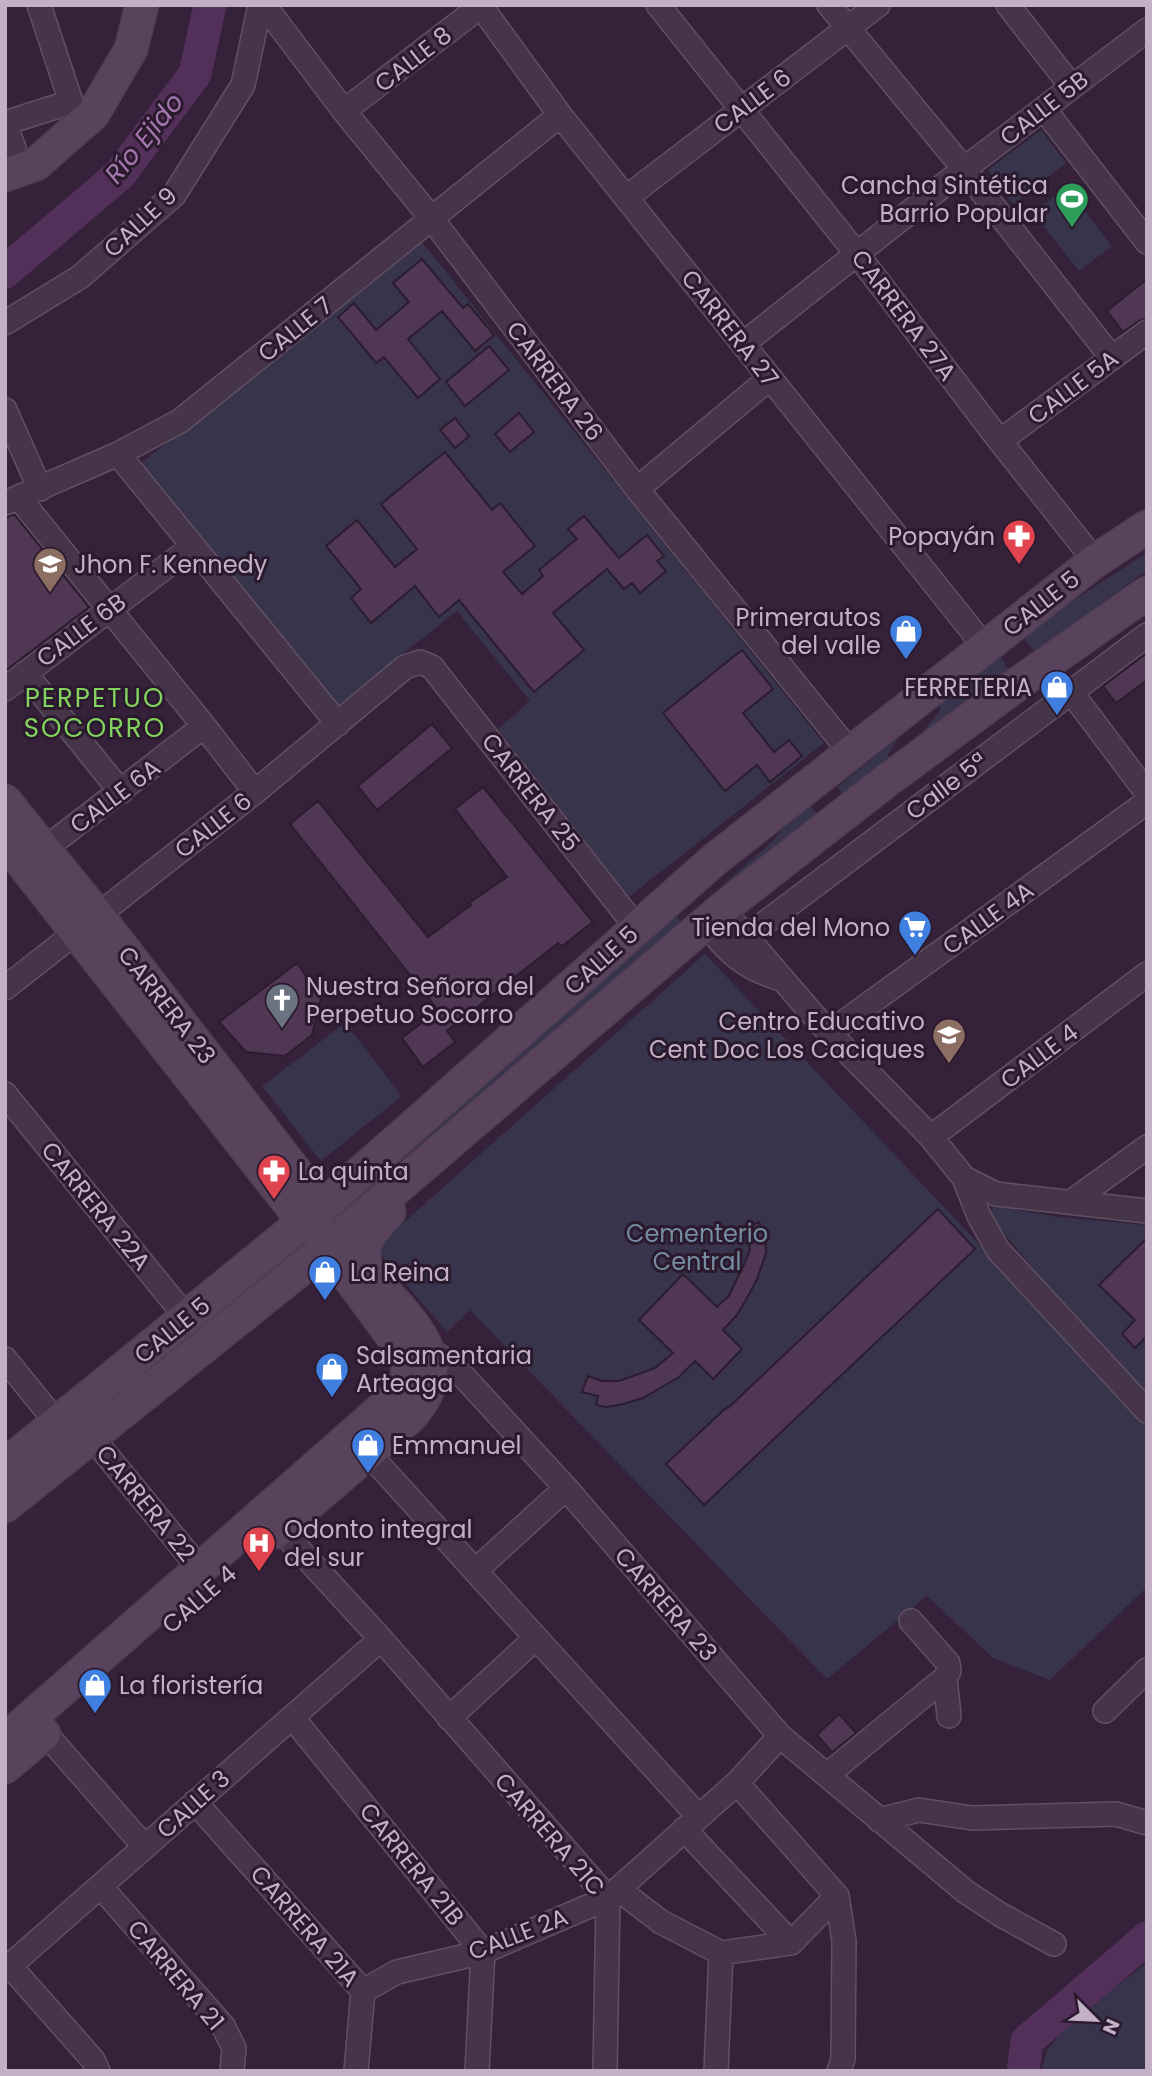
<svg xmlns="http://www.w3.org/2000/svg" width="1152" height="2076" font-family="Poppins,sans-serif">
	<rect width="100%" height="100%" fill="#352139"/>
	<!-- green -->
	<path fill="#37344b" d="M1041 130 1066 163 1013 204 988 170Z
		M1066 187 1112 246 1079 271 1033 213Z
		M422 242 824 743 629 897 498 729 530 701 457 611 335 708 141 463Z
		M1147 553V570L1035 653 1021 634Z
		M997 653 1009 670 905 754 941 709 935 700Z
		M899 737 888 755 895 765 846 798 837 787Z
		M808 802 821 819 703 903 775 839 793 812Z
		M674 912 683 925 375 1193 369 1187Z
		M705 954 1147 1422V1587L1050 1680 993 1658 927 1596 827 1679 470 1310 447 1332 375 1248Z
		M345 1023 402 1096 321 1161 262 1086Z
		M994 1206 1058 1217 1147 1225V1395L1062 1303 994 1221 990 1212Z
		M263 1275 268 1285 5 1494V1485Z
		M1147 1963V2071H1041L1047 2050 1070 2022Z"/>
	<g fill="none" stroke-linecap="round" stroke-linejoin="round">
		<!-- river -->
		<path stroke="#53305a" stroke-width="33" d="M5 272 120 174 195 74 210 5
			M1023 2071 1027 2041 1147 1938"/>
	</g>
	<!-- building -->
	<path fill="#503855" stroke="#2d1c30" stroke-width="2" d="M422 259 463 308 468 304 494 335 475 351 442 311 408 339 440 379 418 398 384 357 376 363 338 317 354 303 376 330 409 302 393 283Z
		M1147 279V318L1139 321 1123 332 1107 311Z
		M489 346 509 370 465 406 446 382Z
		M519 413 534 432 510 452 495 434Z
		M455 418 469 436 455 448 440 430Z
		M445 452 492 510 500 503 535 546 503 572 522 594 543 576 539 570 577 539 568 529 584 516 619 558 647 535 664 556 657 561 666 571 640 593 632 583 624 589 607 569 553 613 584 650 534 692 459 600 439 617 415 586 371 623 351 598 361 589 326 546 357 520 395 567 417 549 381 504Z
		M14 514 89 607 5 671V519Z
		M742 650 773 689 743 713 774 752 789 740 802 756 770 782 757 765 725 791 663 713Z
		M1147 653V680L1116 703 1103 686Z
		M432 724 452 748 377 810 358 786Z
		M483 787 593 922 562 946 558 943 447 1031 455 1042 423 1067 402 1038 438 1010 290 824 318 801 428 937 471 905 469 903 507 877 455 809Z
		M297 963 321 998 312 1035 285 1056 246 1052 219 1022Z
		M938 1209 975 1249 704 1505 666 1464 727 1407 728 1408Z
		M759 1222 765 1235 766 1253 757 1279 747 1298 737 1315 723 1330 742 1349 713 1379 695 1361 679 1377 660 1388 643 1398 623 1404 606 1407 596 1405 598 1396 582 1392 588 1376 602 1381H619L655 1368 673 1353 639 1320 683 1274 717 1307 729 1296 746 1260 750 1249 745 1230Z
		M1147 1238V1336L1135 1348 1122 1334 1135 1320 1099 1285Z
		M839 1714 856 1733 832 1752 817 1735Z"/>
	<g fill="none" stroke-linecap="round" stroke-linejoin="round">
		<!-- street casing -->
		<g stroke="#615064" stroke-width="26">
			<path id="street" d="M264 5 344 111 432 219 637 489 851 753
				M480 5 560 115 985 647
				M658 5 857 254 1000 441 1095 561
				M829 5 964 169 1112 358
				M1008 5 1072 87
				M1044 109 1147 242
				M344 111 481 6
				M5 123 71 102 39 5
				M5 125 14 148 5 151
				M627 197 878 5
				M5 323 80 277 174 195 243 85 260 5
				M743 344 964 169 1147 30
				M5 410 40 489
				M1000 441 1147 332
				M118 454 338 724
				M637 489 770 378
				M19 498 204 726 255 792
				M5 503 118 454 180 421 560 115
				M25 673 121 792
				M5 689 192 547
				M1071 692 1147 793
				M33 858 204 726
				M722 909 829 1033 931 1137 964 1178 996 1194 1147 1211
				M706 923C726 952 746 969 781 979
				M745 938 1147 635
				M5 988 255 792 405 667 420 662 432 667 637 928
				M829 1033 1147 802
				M5 1094 187 1318
				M931 1137 1147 974
				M964 1178 979 1216 998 1250 1147 1411
				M1071 1202 1147 1147
				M428 1347 464 1377 566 1488 780 1736 966 1892 1001 1915 1054 1944
				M5 1359 57 1423
				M91 1436 201 1570
				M368 1453 699 1817
				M280 1529 381 1639 608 1898 605 2071
				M475 1571 566 1488
				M945 1678 949 1716
				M1105 1711 1147 1670
				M292 1717 483 1952 477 2071
				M449 1718 536 1638
				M45 1733 145 1847
				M827 1775 945 1678 949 1671 948 1663 911 1621
				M737 1783 837 1896 844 1941 843 2059 839 2071
				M195 1802 363 1991 356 2071
				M879 1820 919 1810 972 1818 1116 1814 1147 1823
				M684 1829 791 1943
				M101 1887 223 2026 234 2048 232 2071
				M618 1889 661 1922 721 1953 791 1943 837 1896
				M10 1966 93 2060 98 2071
				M5 1970 381 1639
				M363 1991 397 1972 483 1952 608 1898 737 1783 780 1736
				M716 2071 721 1953"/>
		</g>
		<!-- secondary casing -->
		<g stroke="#503e53" stroke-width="35">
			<path id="secondary" d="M5 175 36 164 93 114 131 49 142 5
				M5 801 97 915 312 1193 310 1216 327 1248 399 1345C413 1369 410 1383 390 1402L5 1740
				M5 841 285 1198 293 1208 310 1216
				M5 1465 324 1205 714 860 1095 561 1147 527
				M5 1506 327 1248 722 909 885 782 1023 680 1147 593
				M276 1532 410 1417C462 1360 407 1319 369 1274 355 1247 371 1230 389 1212
				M5 1767 44 1734"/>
		</g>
		<!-- street -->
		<use href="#street" stroke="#463549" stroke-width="23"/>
		<!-- secondary -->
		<use href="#secondary" stroke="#59435c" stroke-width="32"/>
	</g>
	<!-- icons -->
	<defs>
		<g id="stadium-pin" transform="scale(1.75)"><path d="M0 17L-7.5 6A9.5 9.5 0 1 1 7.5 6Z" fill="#2e9e5b" stroke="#2b1a2e"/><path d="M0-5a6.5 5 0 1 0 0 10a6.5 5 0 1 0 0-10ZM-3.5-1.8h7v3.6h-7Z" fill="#fff"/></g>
		<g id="pharmacy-pin" transform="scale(1.75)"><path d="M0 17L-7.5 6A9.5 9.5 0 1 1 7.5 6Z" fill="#e0444e" stroke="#2b1a2e"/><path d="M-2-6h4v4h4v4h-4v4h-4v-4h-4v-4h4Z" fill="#fff"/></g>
		<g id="school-pin" transform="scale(1.75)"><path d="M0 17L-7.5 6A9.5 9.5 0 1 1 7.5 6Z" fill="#8d6e63" stroke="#2b1a2e"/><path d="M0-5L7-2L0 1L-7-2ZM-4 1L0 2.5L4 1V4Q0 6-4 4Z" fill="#fff"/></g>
		<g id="shop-pin" transform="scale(1.75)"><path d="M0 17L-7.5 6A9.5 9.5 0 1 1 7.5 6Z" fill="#3f7fe0" stroke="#2b1a2e"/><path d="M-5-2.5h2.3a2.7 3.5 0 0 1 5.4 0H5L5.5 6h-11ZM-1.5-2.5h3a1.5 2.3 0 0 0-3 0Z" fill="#fff"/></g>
		<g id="supermarket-pin" transform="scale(1.75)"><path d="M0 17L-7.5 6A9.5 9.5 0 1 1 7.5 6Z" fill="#3f7fe0" stroke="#2b1a2e"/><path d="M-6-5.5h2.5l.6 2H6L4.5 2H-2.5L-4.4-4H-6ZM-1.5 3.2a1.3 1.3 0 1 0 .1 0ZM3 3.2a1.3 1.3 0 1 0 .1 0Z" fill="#fff"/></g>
		<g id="church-pin" transform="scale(1.75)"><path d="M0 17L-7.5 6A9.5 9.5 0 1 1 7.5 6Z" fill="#6b7280" stroke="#2b1a2e"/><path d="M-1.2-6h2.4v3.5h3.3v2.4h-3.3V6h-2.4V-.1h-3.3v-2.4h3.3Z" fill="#fff"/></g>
		<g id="hospital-pin" transform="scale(1.75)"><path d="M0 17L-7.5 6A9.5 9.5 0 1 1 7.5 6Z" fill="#e0444e" stroke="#2b1a2e"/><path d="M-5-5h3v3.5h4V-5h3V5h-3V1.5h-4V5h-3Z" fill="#fff"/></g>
	</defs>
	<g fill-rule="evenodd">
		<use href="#stadium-pin" x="1072" y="199"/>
		<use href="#pharmacy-pin" x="1019" y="536"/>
		<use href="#school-pin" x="50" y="564"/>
		<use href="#shop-pin" x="906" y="631"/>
		<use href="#shop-pin" x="1057" y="687"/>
		<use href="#supermarket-pin" x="915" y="927"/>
		<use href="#church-pin" x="282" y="1000"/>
		<use href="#school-pin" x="949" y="1035"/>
		<use href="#pharmacy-pin" x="274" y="1171"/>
		<use href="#shop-pin" x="325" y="1272"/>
		<use href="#shop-pin" x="332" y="1369"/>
		<use href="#shop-pin" x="368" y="1445"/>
		<use href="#hospital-pin" x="259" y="1543"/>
		<use href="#shop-pin" x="95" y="1685"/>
	</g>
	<g text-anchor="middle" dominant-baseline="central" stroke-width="6" stroke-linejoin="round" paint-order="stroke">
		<!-- street labels -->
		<g font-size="24" fill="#c3b0c6" stroke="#2b1a2e">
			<text transform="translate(413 59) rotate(-38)">CALLE 8</text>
			<text transform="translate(752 101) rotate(-37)">CALLE 6</text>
			<text transform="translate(1044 108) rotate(-38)">CALLE 5B</text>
			<text transform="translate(140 222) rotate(-43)">CALLE 9</text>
			<text transform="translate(904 315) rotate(53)">CARRERA 27A</text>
			<text transform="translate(730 328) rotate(52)">CARRERA 27</text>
			<text transform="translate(295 329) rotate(-39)">CALLE 7</text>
			<text transform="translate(555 381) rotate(53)">CARRERA 26</text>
			<text transform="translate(1073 387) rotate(-37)">CALLE 5A</text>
			<text transform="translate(1041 603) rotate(-38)">CALLE 5</text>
			<text transform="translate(81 630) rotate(-37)">CALLE 6B</text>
			<text transform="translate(946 786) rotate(-37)">Calle 5ª</text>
			<text transform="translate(531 792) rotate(52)">CARRERA 25</text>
			<text transform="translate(115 796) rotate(-37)">CALLE 6A</text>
			<text transform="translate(213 825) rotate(-38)">CALLE 6</text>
			<text transform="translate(988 918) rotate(-36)">CALLE 4A</text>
			<text transform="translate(601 960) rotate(-42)">CALLE 5</text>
			<text transform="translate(167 1005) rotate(52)">CARRERA 23</text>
			<text transform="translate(1039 1056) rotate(-37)">CALLE 4</text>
			<text transform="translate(96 1206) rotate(51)">CARRERA 22A</text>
			<text transform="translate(172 1330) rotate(-39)">CALLE 5</text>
			<text transform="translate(146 1503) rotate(51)">CARRERA 22</text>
			<text transform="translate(199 1599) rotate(-41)">CALLE 4</text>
			<text transform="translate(666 1604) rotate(49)">CARRERA 23</text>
			<text transform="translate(193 1804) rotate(-42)">CALLE 3</text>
			<text transform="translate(550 1834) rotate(49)">CARRERA 21C</text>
			<text transform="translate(412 1864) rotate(51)">CARRERA 21B</text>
			<text transform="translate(305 1926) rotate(49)">CARRERA 21A</text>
			<text transform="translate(518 1934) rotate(-21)">CALLE 2A</text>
			<text transform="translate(176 1975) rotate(50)">CARRERA 21</text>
		</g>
		<!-- poi labels -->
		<g font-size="24" fill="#c3b0c6" stroke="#2b1a2e" text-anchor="start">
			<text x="1048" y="185" text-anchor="end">Cancha Sintética<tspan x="1048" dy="28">Barrio Popular</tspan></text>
			<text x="995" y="536" text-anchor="end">Popayán</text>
			<text x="74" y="564">Jhon F. Kennedy</text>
			<text x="881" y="617" text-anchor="end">Primerautos<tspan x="881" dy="28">del valle</tspan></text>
			<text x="1032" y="687" text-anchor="end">FERRETERIA</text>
			<text x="890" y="927" text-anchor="end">Tienda del Mono</text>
			<text x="306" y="986">Nuestra Señora del<tspan x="306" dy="28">Perpetuo Socorro</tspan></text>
			<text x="925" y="1021" text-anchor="end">Centro Educativo<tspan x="925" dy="28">Cent Doc Los Caciques</tspan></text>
			<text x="298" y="1171">La quinta</text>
			<text x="350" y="1272">La Reina</text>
			<text x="356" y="1355">Salsamentaria<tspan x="356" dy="28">Arteaga</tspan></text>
			<text x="392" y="1445">Emmanuel</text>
			<text x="284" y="1529">Odonto integral<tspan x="284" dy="28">del sur</tspan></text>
			<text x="119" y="1685">La floristería</text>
		</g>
		<!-- park labels -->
		<g font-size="24" fill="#768ca0" stroke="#2b1a2e">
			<text x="697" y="1233">Cementerio<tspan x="697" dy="28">Central</tspan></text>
		</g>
		<!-- water labels -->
		<g font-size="26" font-style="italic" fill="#a478ae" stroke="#2b1a2e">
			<text transform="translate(144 138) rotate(-51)">Río Ejido</text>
		</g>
		<!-- neighbourhood labels -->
		<g font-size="26" letter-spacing="2" fill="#82d25e" stroke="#2b1a2e">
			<text x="95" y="698">PERPETUO<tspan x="95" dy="30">SOCORRO</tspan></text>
		</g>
	</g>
	<!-- border -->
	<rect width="1152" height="2076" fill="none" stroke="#c3b0c6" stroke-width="14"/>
	<!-- north arrow -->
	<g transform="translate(1096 2020) rotate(114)" stroke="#2b1a2e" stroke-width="5" paint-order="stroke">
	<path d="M0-5L12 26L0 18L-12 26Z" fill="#c3b0c6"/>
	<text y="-10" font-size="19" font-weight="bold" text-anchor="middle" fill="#c3b0c6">N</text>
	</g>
</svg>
